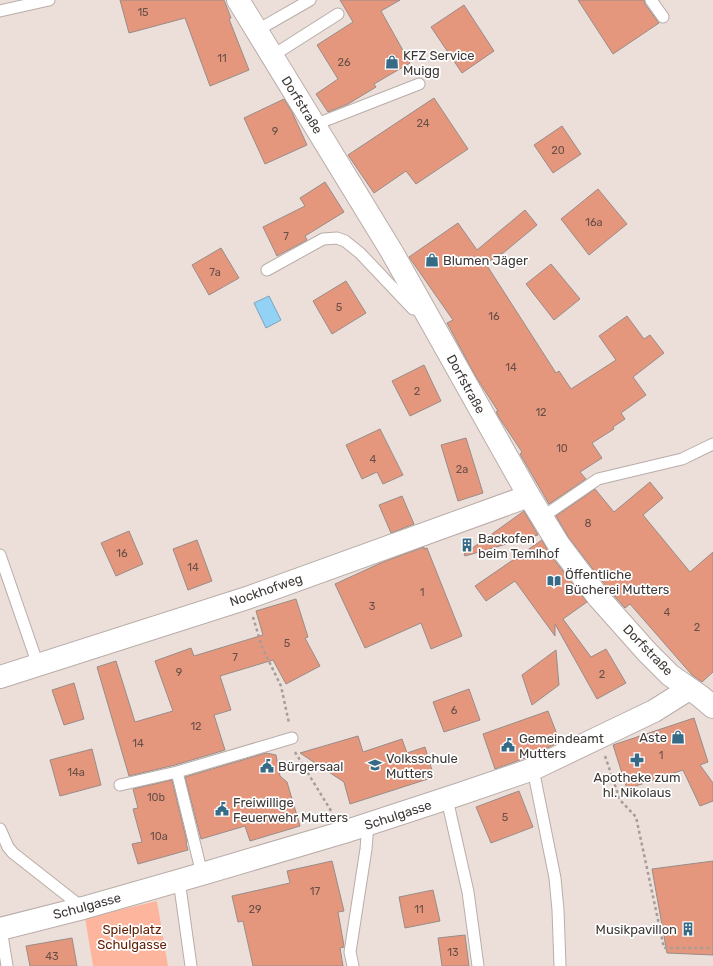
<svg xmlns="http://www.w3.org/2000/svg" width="713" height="966" font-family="Rubik,sans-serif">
	<rect width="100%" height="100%" fill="#ecdfda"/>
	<!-- green -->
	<path fill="#fdb59d" d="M157 901 168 966H93L85 918Z"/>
	<!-- water -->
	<path fill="#93d2f5" stroke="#7aa4bc" d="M269 296 281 320 266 328 254 303Z"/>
	<!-- building -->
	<path fill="#e5977d" stroke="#988c88" d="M120 0H224L231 18 229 19 249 70 210 86 185 18 129 33Z
		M340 0H400L381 11 410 63 374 84 376 87 348 104 328 112 316 94 338 79 317 45 353 22Z
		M578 0H644L645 4 659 23 613 54Z
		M464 5 494 51 462 73 431 27Z
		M434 98 468 149 416 184 406 171 374 193 348 155Z
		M284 99 292 112 307 145 265 164 244 118Z
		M562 126 581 154 553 173 534 145Z
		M325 182 344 212 305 236 307 240 277 256 263 227 305 206 300 198Z
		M598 189 627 224 589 255 561 219Z
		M525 210 537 225 502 254 501 253 486 264 556 373 559 371 571 389 616 360 599 336 627 316 644 339 650 335 664 353 633 377 646 395 621 413 625 419 613 427 614 429 592 443 602 458 580 472 586 479 549 504 520 454 522 452 500 419 496 412 498 411 476 377 447 323 453 320 409 257 458 223 477 250Z
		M221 248 239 278 209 295 192 265Z
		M551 264 580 299 554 320 526 284Z
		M346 281 366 313 332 334 313 301Z
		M424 365 441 401 410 416 392 381Z
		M380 429 403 475 383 484 377 472 362 479 346 445Z
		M466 438 483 493 458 501 441 445Z
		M650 482 663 498 643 515 690 572 713 552V672L702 682 692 675 630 604 625 608 609 590 569 538 556 516 595 489 614 512Z
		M402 496 414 524 391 533 379 505Z
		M524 511 538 535 465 556 464 554Z
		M129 531 143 564 116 576 101 543Z
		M197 540 212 581 188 590 173 549Z
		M542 540 549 553 587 602 563 619 591 657 606 649 626 683 597 699 555 624V636L515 581 486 601 475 586Z
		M424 547V549L427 548 462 636 431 649 421 623 365 648 335 584 383 562Z
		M296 599 308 637 305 638 320 666 286 684 273 660 220 676 231 710 214 715 225 750 175 765 129 776 97 667 116 661 135 722 173 711 155 661 191 648 194 656 263 635 256 611Z
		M556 650 559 685 532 705 522 675Z
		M74 683 84 719 64 725 52 690Z
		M469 689 480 720 444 732 433 702Z
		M548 711 560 742 528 757 495 769 483 734Z
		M694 718 708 762 700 765 713 783V801L700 806 683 770 627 789 613 745Z
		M358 736 363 752 402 739 407 753 425 747 434 777 350 804 344 782 300 753Z
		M92 749 101 785 60 796 50 760Z
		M266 753 276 755 280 776 287 782 300 826 250 841 245 826 201 839 185 777Z
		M172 780 187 842 186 843 188 850 138 864 132 844 142 842 133 809 138 808 133 789Z
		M519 791 533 827 491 843 476 807Z
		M332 861 344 911 338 912 344 946V947L340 948 343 966H253L243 921 238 922 232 896 290 883 287 871Z
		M713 861V955L667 953 652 869Z
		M433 890 440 921 405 928 399 897Z
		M465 935 469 966H442L438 938Z
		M72 938 77 966H30L26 946Z"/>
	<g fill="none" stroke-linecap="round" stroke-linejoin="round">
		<!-- service casing -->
		<g stroke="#b9ada9" stroke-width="13">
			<path id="service" d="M651 0 663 17
				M0 11 49 0
				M256 31 310 0
				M272 56 338 14
				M314 125 419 84
				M267 270 323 239 337 238 345 241 360 253 413 309H421
				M541 518 598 479 682 459 713 444
				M0 555 38 665
				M533 769 555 878 558 910 560 966
				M177 772 292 738
				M120 785 177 772 202 874
				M447 799 468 892 478 966
				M0 829 8 847 13 853 83 908
				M179 880 191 966
				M1 929 7 966
				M353 966 350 952 366 849 368 824"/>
		</g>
		<!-- minor casing -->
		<g stroke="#b9ada9" stroke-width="24">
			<path id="minor" d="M0 677 247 598 529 496
				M0 929 83 908 202 874 344 832 460 794 533 769 654 711 689 689"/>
		</g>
		<!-- secondary casing -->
		<g stroke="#b9ada9" stroke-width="24">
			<path id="secondary" d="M238 0 392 252 529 496 559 545 599 598 647 652 670 675 700 696 713 707"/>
		</g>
		<!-- path -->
		<path stroke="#a69c98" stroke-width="2.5" stroke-dasharray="3 3" stroke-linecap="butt" d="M253 617 262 647 281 686 289 723
			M295 752 333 814
			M605 756 620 800 636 817 664 948H713"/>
		<!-- service -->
		<use href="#service" stroke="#fff" stroke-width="11"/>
		<!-- minor -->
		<use href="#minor" stroke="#fff" stroke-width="22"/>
		<!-- secondary -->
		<use href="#secondary" stroke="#fff" stroke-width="22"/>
	</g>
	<!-- icons -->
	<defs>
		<g id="shop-bare" transform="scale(1.08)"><path d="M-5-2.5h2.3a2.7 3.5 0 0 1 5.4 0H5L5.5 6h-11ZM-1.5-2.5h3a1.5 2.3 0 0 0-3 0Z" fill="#366b87" stroke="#fff" stroke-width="2.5" paint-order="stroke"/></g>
		<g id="building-bare" transform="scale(1.08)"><path d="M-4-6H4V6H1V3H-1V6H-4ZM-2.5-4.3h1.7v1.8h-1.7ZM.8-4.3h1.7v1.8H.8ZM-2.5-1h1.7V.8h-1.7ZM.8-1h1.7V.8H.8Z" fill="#366b87" stroke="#fff" stroke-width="2.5" paint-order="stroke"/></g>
		<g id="library-bare" transform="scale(1.08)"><path d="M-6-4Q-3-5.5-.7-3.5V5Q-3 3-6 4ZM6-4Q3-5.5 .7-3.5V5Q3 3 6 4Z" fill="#366b87" stroke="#fff" stroke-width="2.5" paint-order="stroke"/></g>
		<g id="civic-bare" transform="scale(1.08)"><path d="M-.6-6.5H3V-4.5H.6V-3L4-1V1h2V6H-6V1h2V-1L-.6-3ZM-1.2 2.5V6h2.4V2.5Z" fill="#366b87" stroke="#fff" stroke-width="2.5" paint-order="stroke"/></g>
		<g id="pharmacy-bare" transform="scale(1.08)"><path d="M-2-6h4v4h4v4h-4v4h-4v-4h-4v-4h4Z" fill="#366b87" stroke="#fff" stroke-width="2.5" paint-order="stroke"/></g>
		<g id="school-bare" transform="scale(1.08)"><path d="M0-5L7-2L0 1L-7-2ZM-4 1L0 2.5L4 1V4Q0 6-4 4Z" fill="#366b87" stroke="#fff" stroke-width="2.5" paint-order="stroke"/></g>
	</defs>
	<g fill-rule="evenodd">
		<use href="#shop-bare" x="392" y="62"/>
		<use href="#shop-bare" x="432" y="260"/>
		<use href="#building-bare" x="467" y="545"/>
		<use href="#library-bare" x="554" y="581"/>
		<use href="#shop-bare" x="678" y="737"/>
		<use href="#civic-bare" x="508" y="745"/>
		<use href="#pharmacy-bare" x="637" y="760"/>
		<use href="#school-bare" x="375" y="765"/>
		<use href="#civic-bare" x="267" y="766"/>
		<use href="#civic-bare" x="222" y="809"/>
		<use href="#building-bare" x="688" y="929"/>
	</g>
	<g text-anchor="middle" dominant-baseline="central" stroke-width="3.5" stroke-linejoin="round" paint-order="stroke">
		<!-- number labels -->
		<g font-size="11" fill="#685048">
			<text x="143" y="12">15</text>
			<text x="222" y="58">11</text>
			<text x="344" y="62">26</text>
			<text x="423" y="123">24</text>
			<text x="275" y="131">9</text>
			<text x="558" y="150">20</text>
			<text x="594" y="222">16a</text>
			<text x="286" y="236">7</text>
			<text x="215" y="272">7a</text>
			<text x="339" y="307">5</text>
			<text x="494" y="316">16</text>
			<text x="511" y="367">14</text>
			<text x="417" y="391">2</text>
			<text x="541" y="412">12</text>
			<text x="562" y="448">10</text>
			<text x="373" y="459">4</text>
			<text x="462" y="469">2a</text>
			<text x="588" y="523">8</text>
			<text x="122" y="553">16</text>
			<text x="193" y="567">14</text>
			<text x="422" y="592">1</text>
			<text x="372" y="606">3</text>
			<text x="667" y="612">4</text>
			<text x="697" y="627">2</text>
			<text x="287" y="643">5</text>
			<text x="235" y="657">7</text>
			<text x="179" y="672">9</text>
			<text x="602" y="674">2</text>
			<text x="454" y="710">6</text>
			<text x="196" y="726">12</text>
			<text x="138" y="743">14</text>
			<text x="661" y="755">1</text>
			<text x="76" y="772">14a</text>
			<text x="156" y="797">10b</text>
			<text x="505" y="817">5</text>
			<text x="159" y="836">10a</text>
			<text x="315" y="891">17</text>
			<text x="255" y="909">29</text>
			<text x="419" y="909">11</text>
			<text x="453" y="952">13</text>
			<text x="52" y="956">43</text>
		</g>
		<!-- poi labels -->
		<g font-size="13" fill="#3e3937" stroke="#fff" text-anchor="start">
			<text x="403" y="55">KFZ Service<tspan x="403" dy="15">Muigg</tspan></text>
			<text x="443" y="260">Blumen Jäger</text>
			<text x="478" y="538">Backofen<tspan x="478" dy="15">beim Temlhof</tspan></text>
			<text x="565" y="574">Öffentliche<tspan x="565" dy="15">Bücherei Mutters</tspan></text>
			<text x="667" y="737" text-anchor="end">Aste</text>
			<text x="519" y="738">Gemeindeamt<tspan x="519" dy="15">Mutters</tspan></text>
			<text x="386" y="758">Volksschule<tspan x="386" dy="15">Mutters</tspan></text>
			<text x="278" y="766">Bürgersaal</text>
			<text x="637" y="777" text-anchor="middle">Apotheke zum<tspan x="637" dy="15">hl. Nikolaus</tspan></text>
			<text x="233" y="802">Freiwillige<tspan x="233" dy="15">Feuerwehr Mutters</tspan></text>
			<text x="677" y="929" text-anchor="end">Musikpavillon</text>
		</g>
		<!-- street labels -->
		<g font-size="13" fill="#3e3937" stroke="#fff">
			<text transform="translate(302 105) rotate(58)">Dorfstraße</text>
			<text transform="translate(466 384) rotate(61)">Dorfstraße</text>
			<text transform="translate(266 590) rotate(-19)">Nockhofweg</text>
			<text transform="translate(648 650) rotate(46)">Dorfstraße</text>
			<text transform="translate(398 815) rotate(-18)">Schulgasse</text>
			<text transform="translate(87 906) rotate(-15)">Schulgasse</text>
		</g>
		<!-- park labels -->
		<g font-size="13" fill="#652105" stroke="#fff">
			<text x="132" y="929">Spielplatz<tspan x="132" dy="15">Schulgasse</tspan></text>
		</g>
	</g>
</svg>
